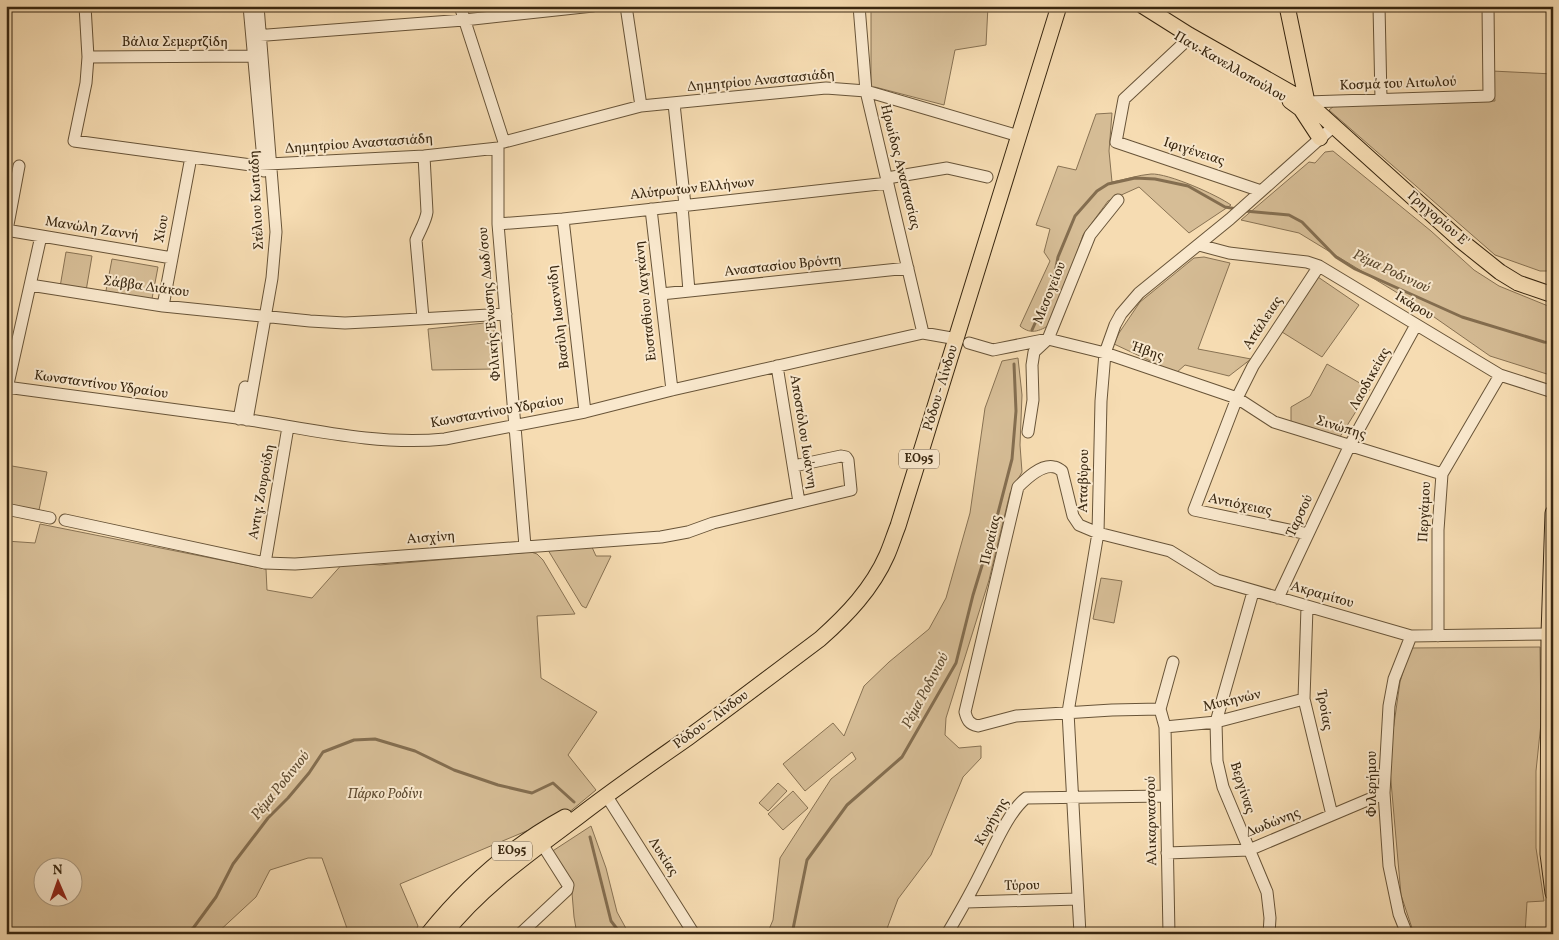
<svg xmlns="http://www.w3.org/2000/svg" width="1559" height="940" font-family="Vollkorn,serif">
	<rect width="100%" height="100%" fill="#f6dcb2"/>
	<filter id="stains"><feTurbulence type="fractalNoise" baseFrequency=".004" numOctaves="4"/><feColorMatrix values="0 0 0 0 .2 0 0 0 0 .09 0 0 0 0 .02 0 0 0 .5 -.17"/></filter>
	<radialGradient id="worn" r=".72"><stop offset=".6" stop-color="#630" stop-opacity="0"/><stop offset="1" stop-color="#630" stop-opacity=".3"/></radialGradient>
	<!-- green -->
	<path fill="#d6bd96" stroke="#887253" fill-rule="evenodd" d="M871 6H988L986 45 955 50 944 105 871 86Z
		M1492 71 1553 74V271H1540L1495 255 1329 110 1334 106 1495 101Z
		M1112 113 1109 151 1112 182C1124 180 1138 175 1151 174 1168 173 1217 195 1231 205L1189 233 1139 187 1108 201 1083 235 1053 323C1041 330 1032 336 1020 326L1050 261 1044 252 1050 229 1036 225 1058 166 1076 170 1096 114Z
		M1333 151 1431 231 1474 270 1499 286 1553 308V336L1550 375 1490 356 1414 303 1299 233 1241 220 1309 162 1315 163 1325 152Z
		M66 252 92 256 86 291 60 287Z
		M1204 257 1230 263 1198 349 1251 359 1229 376 1185 365 1176 373 1114 344 1119 333 1140 302 1194 258Z
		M112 259 158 267 151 304 105 296Z
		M1318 277 1359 305 1322 357 1282 332Z
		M494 322 495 369 432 370 428 329Z
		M1018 358 1022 395 1020 445 1022 472 1010 493 989 580 946 718 945 735 959 748 981 746V758L963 777 931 855 898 899 885 934H767L773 920 780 858 831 779 856 759 852 752 805 791 783 764 833 723 844 736 864 686 889 662 929 629 946 598 970 513 985 408 1002 361Z
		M1327 364 1370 389 1338 440 1291 424V407L1310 396Z
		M6 465 47 472 39 510 6 505Z
		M40 524 266 569 267 590 312 598 344 562 380 565 531 552 537 554 543 560 575 614 537 616 541 678 597 712 568 755 596 790 567 814 400 884 418 926 414 934H349L322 858H308L270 870 256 897 216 934H6V541L35 543ZM42 868H72V898H42Z
		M591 545 596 556H611L586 608 582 606 548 550Z
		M1101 578 1122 581 1114 623 1093 619Z
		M1540 647 1541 723 1536 771V848L1544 901 1527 902 1525 934H1414L1401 895 1389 759 1400 682 1410 648Z
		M778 783 787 791 768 811 759 803Z
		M793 791 808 808 783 830 768 814Z
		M591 826 606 868 617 912 629 934H577L574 917 572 893 548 854Z"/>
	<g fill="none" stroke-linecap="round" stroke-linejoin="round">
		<!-- stream -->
		<path stroke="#846e50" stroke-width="3" d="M1245 211 1289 215 1302 222 1336 257 1355 269 1462 317 1544 342 1553 343
			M1032 330 1053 283 1058 257 1075 216 1097 191 1108 184 1135 178 1155 179 1188 186 1225 207 1237 209
			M590 837 611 921 621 934
			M187 934 194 927 216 897 233 864 268 818 288 798 309 773 323 752 354 740 375 739 415 751 454 770 498 785 532 793 553 783 574 802
			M792 934 807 860 847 805 902 757 956 663 973 595 998 513 1012 459 1016 411 1014 364"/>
		<!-- minor casing -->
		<g stroke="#685438" stroke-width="13">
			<path id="minor" d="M85 6 88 57 86 83 74 141 251 165 424 156 498 148
				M249 6 264 171
				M460 6 504 142
				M626 6 641 106
				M859 6 866 91 923 333
				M1379 6 1381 99
				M1189 35 1185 42 1124 99 1116 142 1261 191
				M253 36 464 20 593 6
				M88 57 259 56
				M1307 102 1489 96 1488 6
				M674 104 685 205
				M504 142 641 106 826 88 866 91 1019 136
				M498 148V224L525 546
				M887 178 947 168 987 177
				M682 206 689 291
				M651 209 672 390
				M563 219 585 412
				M498 224 563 219 888 183
				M6 230 172 258
				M7 230 19 166
				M1199 245 1229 253 1307 262 1319 266 1500 375 1553 392
				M30 285 163 306 310 321 345 323 384 321 506 314
				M661 294 908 268
				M163 306 191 157
				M423 318 416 240C420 230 426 221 427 212L424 156
				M969 343 993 350 1048 339 1105 353 1237 398 1274 422 1442 474
				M777 366 799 502
				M6 387C83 398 160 407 237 418 306 428 374 446 445 439L585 412 672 390 923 333 957 339
				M6 393 41 236
				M239 419 245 387
				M247 420 272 278 276 232 258 6
				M1028 432 1033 400 1032 365 1034 352 1048 339 1090 235 1118 200
				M6 509 50 518
				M65 520 265 563 295 564 661 537 688 532 713 523 851 490 848 460 846 457 841 456 794 466
				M1308 534 1194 510 1237 398 1253 366 1319 266
				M265 563 288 427
				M1253 592 1216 722 1217 761 1223 787 1267 892 1270 918 1269 934
				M1278 598 1349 447 1416 325
				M1307 607 1304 699 1332 815
				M1438 636V530L1442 474 1500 375
				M1160 709 1112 710 1016 716 978 726C969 724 967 720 965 712L1018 487C1026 479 1041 464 1054 467 1057 467 1059 469 1062 471L1073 516 1079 525 1098 533 1170 551 1217 580 1411 636 1549 634
				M1160 709 1165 727 1169 934
				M1160 709 1173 662
				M1165 727 1216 722 1304 699
				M606 795 694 934
				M1167 853 1249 850 1384 793
				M966 902 1078 899
				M520 934 567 890 568 885 542 844
				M947 934C960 912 973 889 984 866 994 847 1009 811 1026 798L1166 796
				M1080 934 1068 712 1098 533 1101 401 1105 353 1115 325 1121 314 1139 293 1230 219 1333 127
				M1407 934 1399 914 1389 866 1384 793 1389 706 1394 679 1411 636"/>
		</g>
		<!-- major casing -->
		<g stroke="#392710" stroke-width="17">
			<path id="major" d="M1143 6 1189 35 1307 102 1460 240 1500 272 1518 283 1553 295
				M1287 6 1307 102
				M1290 101 1301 109 1320 138
				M1553 513 1549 634 1548 854 1553 893
				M428 934C466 887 512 846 565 817
				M444 934C481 887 530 853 578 817 614 789 652 763 689 737 733 705 776 672 820 639 847 615 872 589 887 555 891 546 894 536 898 526L1059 6"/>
		</g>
		<!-- minor -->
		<use href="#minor" stroke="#f9e8cd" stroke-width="11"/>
		<!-- major -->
		<use href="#major" stroke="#f6dcb2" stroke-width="15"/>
	</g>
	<g text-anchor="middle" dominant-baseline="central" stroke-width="4" stroke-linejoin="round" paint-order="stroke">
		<!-- shield labels -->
		<g fill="#f9e8cd" stroke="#736149" stroke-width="1">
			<rect x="899" y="449.5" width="40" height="19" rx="4"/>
			<rect x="492" y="841.5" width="40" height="19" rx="4"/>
		</g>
		<g font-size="12" font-weight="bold" fill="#392710">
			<text x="919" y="459">ΕΟ95</text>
			<text x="512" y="851">ΕΟ95</text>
		</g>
		<!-- street labels -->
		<g font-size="14" fill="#392710" stroke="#f9e8cd">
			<text x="175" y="42">Βάλια Σεμερτζίδη</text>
			<text transform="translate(1230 67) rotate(30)">Παν. Κανελλοπούλου</text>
			<text transform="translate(761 81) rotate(-5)">Δημητρίου Αναστασιάδη</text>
			<text transform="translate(1398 84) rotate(-2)">Κοσμά του Αιτωλού</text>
			<text transform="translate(359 144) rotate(-4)">Δημητρίου Αναστασιάδη</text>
			<text transform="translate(1194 152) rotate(18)">Ιφιγένειας</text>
			<text transform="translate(900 167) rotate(76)">Ηρωίδος Αναστασίας</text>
			<text transform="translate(692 189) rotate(-6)">Αλύτρωτων Ελλήνων</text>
			<text transform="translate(257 200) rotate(-93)">Στέλιου Κωτιάδη</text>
			<text transform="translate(1438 219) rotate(41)">Γρηγορίου Ε'</text>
			<text transform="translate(92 229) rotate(9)">Μανώλη Ζαννή</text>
			<text transform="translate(162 229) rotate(-79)">Χίου</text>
			<text transform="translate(783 266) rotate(-6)">Αναστασίου Βρόντη</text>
			<text transform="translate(146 287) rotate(8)">Σάββα Διάκου</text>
			<text transform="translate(1050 293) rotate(-68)">Μεσογείου</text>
			<text transform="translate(646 301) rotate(-96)">Ευσταθίου Λαγκάνη</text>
			<text transform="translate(490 304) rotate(-95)">Φιλικής Ένωσης Δωδ/σου</text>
			<text transform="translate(1414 306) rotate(31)">Ικάρου</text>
			<text transform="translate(559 317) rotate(-97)">Βασίλη Ιωαννίδη</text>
			<text transform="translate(1263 323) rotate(-57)">Αττάλειας</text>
			<text transform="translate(1148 352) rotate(19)">Ήβης</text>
			<text transform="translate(1370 379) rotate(-61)">Λαοδικείας</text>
			<text transform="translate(101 385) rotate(8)">Κωνσταντίνου Υδραίου</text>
			<text transform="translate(941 388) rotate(-73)">Ρόδου - Λίνδου</text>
			<text transform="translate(497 412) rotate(-10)">Κωνσταντίνου Υδραίου</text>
			<text transform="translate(1341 428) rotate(17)">Σινώπης</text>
			<text transform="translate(803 432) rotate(81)">Αποστόλου Ιωάννη</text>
			<text transform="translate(1084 481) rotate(-89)">Ατταβύρου</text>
			<text transform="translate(262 492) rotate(-80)">Αντιγ. Ζουρούδη</text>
			<text transform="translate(1240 505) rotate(12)">Αντιόχειας</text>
			<text transform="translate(1425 512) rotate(-87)">Περγάμου</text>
			<text transform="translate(1300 516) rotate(-65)">Ταρσού</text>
			<text transform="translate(431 538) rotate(-4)">Αισχίνη</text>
			<text transform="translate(991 540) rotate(-77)">Περαίας</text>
			<text transform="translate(1322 595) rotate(16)">Ακραμίτου</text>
			<text transform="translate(1232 701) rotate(-13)">Μυκηνών</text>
			<text transform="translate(1324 710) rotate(80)">Τροίας</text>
			<text transform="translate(711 720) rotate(-36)">Ρόδου - Λίνδου</text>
			<text transform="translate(1372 784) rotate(-90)">Φιλερήμου</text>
			<text transform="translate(1242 788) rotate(72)">Βεργίνας</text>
			<text transform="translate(1152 821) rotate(-91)">Αλικαρνασσού</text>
			<text transform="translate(992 822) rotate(-60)">Κυρήνης</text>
			<text transform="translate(1273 823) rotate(-22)">Δωδώνης</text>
			<text transform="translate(663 857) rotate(57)">Λυκίας</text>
			<text transform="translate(1022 886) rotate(-1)">Τύρου</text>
		</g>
		<!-- park labels -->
		<g font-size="14" font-style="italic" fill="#604c32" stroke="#f9e8cd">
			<text x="385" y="794">Πάρκο Ροδίνι</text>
		</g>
		<!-- water labels -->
		<g font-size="15" font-style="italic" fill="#5e4b30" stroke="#f9e8cd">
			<text transform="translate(1391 272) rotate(25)">Ρέμα Ροδινιού</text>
			<text transform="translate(926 691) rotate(-62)">Ρέμα Ροδινιού</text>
			<text transform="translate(281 786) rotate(-51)">Ρέμα Ροδινιού</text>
		</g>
	</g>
	<!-- margin -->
	<rect width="1559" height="940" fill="none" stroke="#f6dcb2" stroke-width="25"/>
	<rect x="8" y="8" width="1544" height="925" fill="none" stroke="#392710" stroke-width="2.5"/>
	<rect x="12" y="12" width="1534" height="915" fill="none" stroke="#392710"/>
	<!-- north arrow -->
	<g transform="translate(58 882) rotate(358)"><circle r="24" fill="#f9e8cd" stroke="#ac9b81"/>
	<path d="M0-4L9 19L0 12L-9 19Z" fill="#8f2418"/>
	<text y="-8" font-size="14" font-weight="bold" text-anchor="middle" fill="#392710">N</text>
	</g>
	<rect width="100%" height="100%" filter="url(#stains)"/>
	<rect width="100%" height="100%" fill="url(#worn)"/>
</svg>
